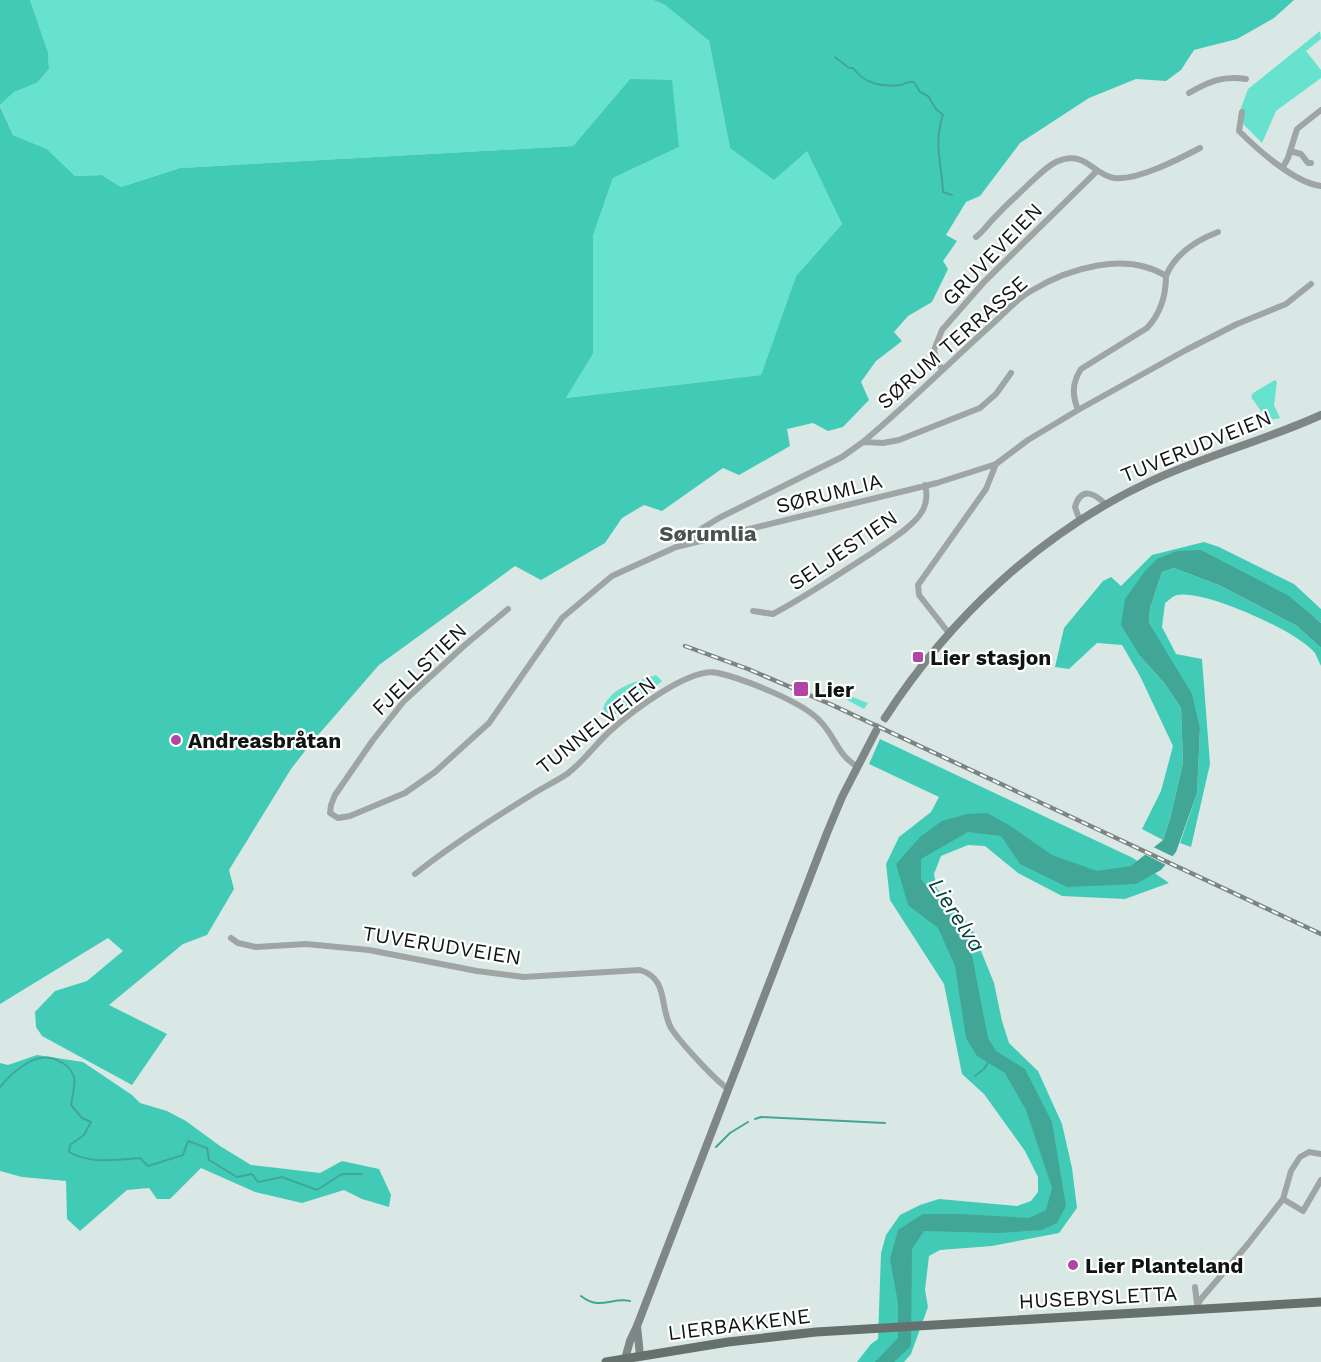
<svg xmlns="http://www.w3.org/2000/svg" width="1321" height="1362" font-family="'Work Sans',sans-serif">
	<rect width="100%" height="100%" fill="#dae8e5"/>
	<!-- green -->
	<path fill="#67e2ce" d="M30 0H653L665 5 709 41 730 148 807 150 842 224 796 276 761 375 566 398 593 354V236L613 178 679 147 630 79 573 146 180 168 121 187 102 175 75 176 47 149 13 135 0 105 14 92 37 83 49 69 48 52Z
		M1320 31 1321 39 1306 51 1321 70V78L1276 111 1262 143 1242 123 1238 116 1248 89Z
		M1275 380 1277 382 1274 405 1280 418 1270 420 1265 417 1251 397 1253 393Z
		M656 675 662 681 641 699 643 703 640 706 638 703 611 716 605 712 603 708C612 686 636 682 656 675Z
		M834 690 868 703 864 709 832 692Z"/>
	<!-- forest -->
	<path fill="#41cbb7" d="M0 0H30L48 52 49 69 37 83 14 92 0 105Z
		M653 0H1294L1274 18 1237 39 1194 50 1181 70 1166 81 1136 79 1089 98 1020 143 980 196 966 202 946 235 957 241 943 261 948 269 932 302 908 316 894 332 902 341 876 361 861 382 869 400 843 427 828 431 813 423 787 429 790 446 739 475 723 468 662 511 644 505 622 518 605 543 541 580 515 566 379 665 312 742 291 769 229 870 234 889 207 935 183 944 109 1005 167 1034 132 1085 42 1036 36 1027 35 1012 55 991 87 981 123 951 108 938 0 1004V106L13 135 47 149 75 176 102 175 121 187 180 168 573 146 630 79 672 80 679 147 613 178 593 236V354L566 398 761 375 796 276 842 224 807 151 774 180 730 148 709 41 665 5Z
		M1204 542 1219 547 1294 584 1321 609V623L1315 618 1157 559 1140 656 1165 684 1181 708 1183 763 1170 819 1163 840 1142 829 1161 791 1173 746 1140 676 1122 645 1097 643 1069 669 1055 667 1064 628 1103 581 1111 577 1121 586 1152 555Z
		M1174 568 1221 586 1297 626 1321 648V666C1319 662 1317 657 1315 653 1297 631 1204 589 1177 595 1173 596 1169 600 1165 603L1162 627 1176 654 1202 659 1210 764 1191 847 1180 843 1197 793 1200 729 1149 623 1150 608 1162 572Z
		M880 739 1133 858 1169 883 1125 899 1062 896 1018 873 985 846 968 845 941 856 934 874 937 889 957 909 973 931 994 983 1002 1021 1009 1043 1038 1071 1062 1124 1072 1168 1077 1208 1059 1233 992 1246 940 1250 929 1256 925 1290 928 1307 911 1354 904 1362H857L871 1344 878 1339 881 1253 886 1235 900 1215 920 1205 939 1199 1017 1206 1031 1201 1038 1192V1177L1025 1151 984 1094 962 1074 944 984 890 900 886 864 899 837 931 812 939 797 869 764Z
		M37 1055 83 1062 132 1095 140 1103 167 1111 186 1121 220 1146 251 1165 320 1173 342 1161 379 1169 391 1195 389 1207 362 1199 344 1190 302 1203 255 1192 201 1168 170 1199H157L149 1188 127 1190 80 1231 67 1219 66 1181 22 1177 0 1171V1063L8 1065Z"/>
	<!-- water -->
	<path fill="#42a697" d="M1201 550 1289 596 1321 623V648L1297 626 1221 586 1174 568 1162 572 1150 608 1149 623 1192 694 1200 729 1197 793 1176 852 1161 870 1136 884 1067 887 1020 864 1001 836 968 832 921 859V879L969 940 988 1038 996 1051 1025 1069 1052 1122 1066 1206 1057 1223 1042 1230 998 1233 924 1231 912 1249 911 1346 894 1362H875L898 1338V1303L890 1259 898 1230 923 1214H960L1029 1218 1046 1210 1052 1188 1026 1110 1005 1073 977 1056 966 1038 955 966 938 928 908 905 896 864 921 836 942 821 967 814 987 813 1009 825 1052 855 1097 871 1131 866 1163 840 1170 819 1183 763 1181 708 1165 684 1140 656 1121 625 1125 599 1145 571 1157 559 1177 551Z"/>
	<!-- pier -->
	<path fill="#dae8e5" d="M1151 846 1176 858 1168 866 1142 853Z"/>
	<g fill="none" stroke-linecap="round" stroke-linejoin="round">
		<!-- stream -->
		<path stroke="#42a697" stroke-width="2" d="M835 57 849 68H853C865 84 881 87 900 85 906 84 907 81 914 82L920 92 928 96 936 109 943 115C933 144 942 164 943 192L952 195
			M975 1076 984 1069 989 1061
			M0 1087C13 1071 38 1049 59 1061 66 1065 71 1068 74 1077 76 1085 72 1097 71 1105L82 1118 91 1122 84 1135 70 1145 69 1152C89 1164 117 1160 140 1158L148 1166 183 1155 188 1141 207 1148 209 1160 237 1177 252 1174 258 1182 282 1177 317 1190 342 1174H362
			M755 1119 761 1117 885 1123
			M716 1147 730 1133 748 1122
			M581 1296C600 1311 611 1297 630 1301"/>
		<!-- secondary-tunnel -->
		<path stroke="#bcc8c6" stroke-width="8" stroke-dasharray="8 4" stroke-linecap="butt" d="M876 731 885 718"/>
		<!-- street -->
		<path stroke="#9fa5a4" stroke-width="6" d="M1189 93C1208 82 1223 75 1246 79
			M1242 112 1239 131C1258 150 1295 183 1321 186
			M1290 151 1301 154 1308 163H1311
			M1283 167 1288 158 1297 129 1321 110
			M976 237C984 231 990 221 998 214 1008 203 1020 193 1031 182 1039 175 1046 167 1056 162 1086 149 1091 174 1114 178 1137 181 1179 159 1200 148
			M1166 276C1175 254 1197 240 1218 232
			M942 370 935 355 934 350 942 330 984 282 1097 171
			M864 442 883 443 899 440 980 408 996 394 1011 373
			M1080 521 1075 507C1081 486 1095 493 1106 505
			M683 545 701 529 719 518 842 457 863 442C907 405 947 365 989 327 1003 315 1015 300 1031 291 1069 268 1126 251 1166 276 1166 296 1161 313 1147 328L1081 369C1072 383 1072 395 1078 410
			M508 609 465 645 404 701 373 740 335 795 331 805 330 813 338 818 350 816 405 793 435 772 489 723 562 618 612 576 676 547 937 483 996 464 1028 440 1078 410 1186 350 1237 324 1286 304 1311 284
			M753 611 773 614C807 596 839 574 872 553 887 542 907 531 919 516 926 507 928 496 925 485
			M948 632 919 595 918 585 986 489 996 464
			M415 874C450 846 489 821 528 797 540 789 555 782 567 774 583 762 594 746 609 732 630 713 690 666 718 673 744 679 803 702 820 721 835 736 838 756 857 766
			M231 938 238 943 256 947 306 944 369 950 477 971 524 977 640 970C669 979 659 1006 671 1028 680 1042 714 1079 728 1089
			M1283 1199 1303 1211 1321 1180
			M1195 1287 1197 1304
			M1199 1309 1198 1304 1201 1299 1248 1244 1283 1199 1291 1171 1300 1157 1309 1152 1321 1154"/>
		<!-- secondary -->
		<path stroke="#7e8785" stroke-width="8" d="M885 718C949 619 1039 534 1147 483 1203 456 1264 441 1321 415
			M637 1326 640 1356
			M625 1359 630 1341 637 1326 827 833 842 797 876 731"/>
		<!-- primary -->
		<path stroke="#66716e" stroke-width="9" d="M606 1362 728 1342 816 1332 1321 1302"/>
		<!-- rail casing -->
		<g stroke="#7b8583" stroke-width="4.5">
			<path id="rail" d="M685 646 748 669 830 704 1321 934"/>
		</g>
		<!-- rail -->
		<use href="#rail" stroke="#fff" stroke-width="2" stroke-dasharray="7" stroke-linecap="butt"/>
	</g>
	<!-- markers -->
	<g fill="#b045a6" stroke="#fff" stroke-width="2">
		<rect x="912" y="651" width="12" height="12" rx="3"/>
		<rect x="793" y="681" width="16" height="16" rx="3"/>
		<circle cx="176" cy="740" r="6"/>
		<circle cx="1073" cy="1265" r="6"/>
	</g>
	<g text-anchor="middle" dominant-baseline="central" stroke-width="4.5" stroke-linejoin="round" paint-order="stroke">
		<!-- street labels -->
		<g font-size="21" fill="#101514" stroke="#fff">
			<text transform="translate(992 254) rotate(-46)">GRUVEVEIEN</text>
			<text transform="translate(952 342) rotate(-41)">SØRUM TERRASSE</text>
			<text transform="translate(1196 446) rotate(-22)">TUVERUDVEIEN</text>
			<text transform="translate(829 493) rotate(-14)">SØRUMLIA</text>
			<text transform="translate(843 550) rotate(-34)">SELJESTIEN</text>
			<text transform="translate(419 669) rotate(-44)">FJELLSTIEN</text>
			<text transform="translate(596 725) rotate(-38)">TUNNELVEIEN</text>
			<text transform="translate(442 945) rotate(9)">TUVERUDVEIEN</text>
			<text transform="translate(1098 1297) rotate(-3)">HUSEBYSLETTA</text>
			<text transform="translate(739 1324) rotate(-7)">LIERBAKKENE</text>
		</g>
		<!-- poi labels -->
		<g font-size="21" font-weight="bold" fill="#101514" stroke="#fff" text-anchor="start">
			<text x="930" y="657">Lier stasjon</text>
			<text x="814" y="689">Lier</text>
			<text x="188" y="740">Andreasbråtan</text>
			<text x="1085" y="1265">Lier Planteland</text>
		</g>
		<!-- neighbourhood labels -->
		<g font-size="22" font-weight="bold" fill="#475350" stroke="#fff">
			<text x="708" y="533">Sørumlia</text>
		</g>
		<!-- water labels -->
		<g font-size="22" font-style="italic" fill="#003e36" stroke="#fff">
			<text transform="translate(957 915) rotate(57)">Lierelva</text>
		</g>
	</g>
</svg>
